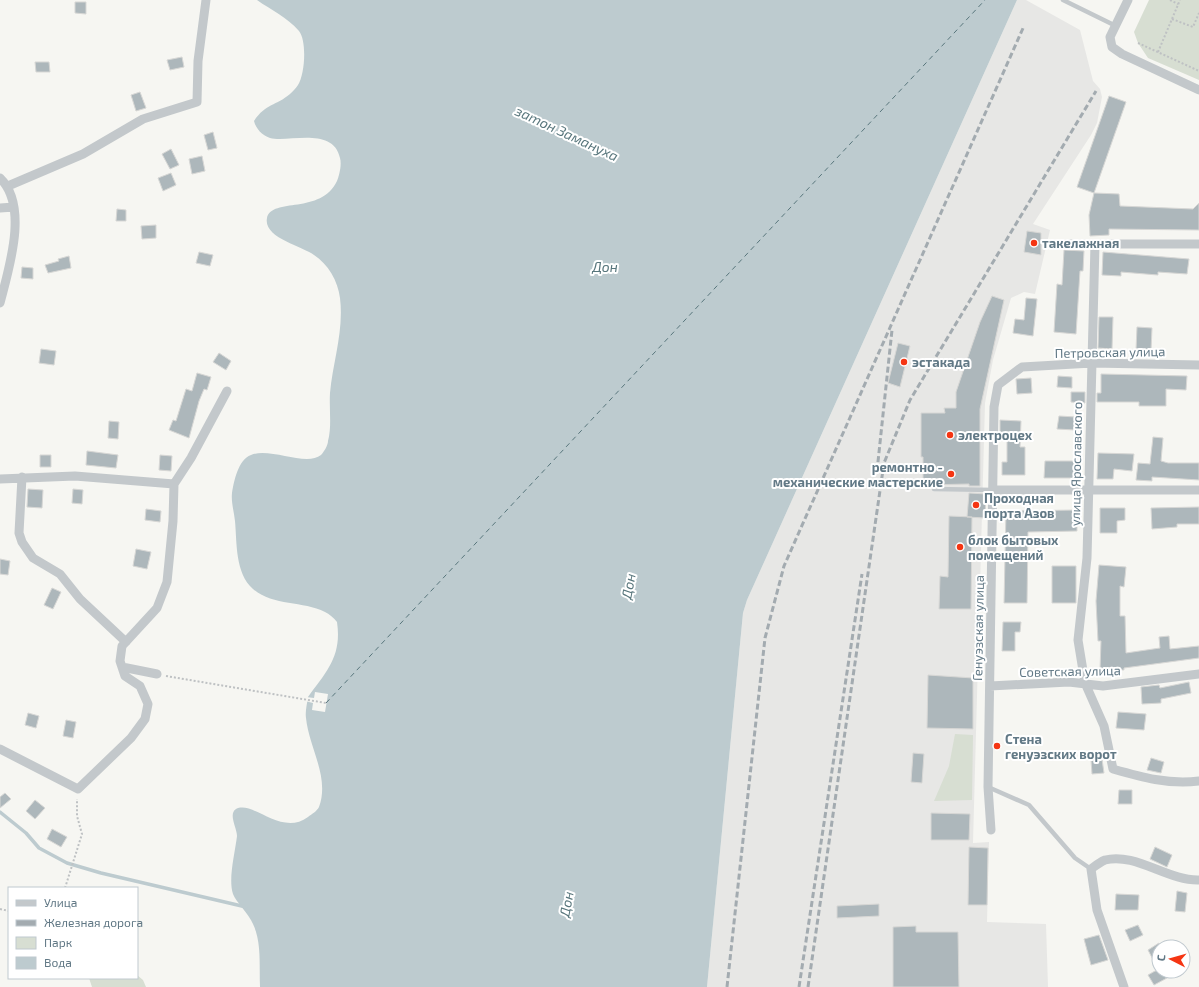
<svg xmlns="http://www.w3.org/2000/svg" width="1199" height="987" font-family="'Exo 2',sans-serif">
	<rect width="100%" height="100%" fill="#f6f6f2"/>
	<!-- built -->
	<path fill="#e7e7e5" d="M1017 0H1026L1080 30 1093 81 1100 89 1102 97 1097 123 1091 135 1033 224 1050 230 1035 294 1024 292 1011 298 993 360 985 403 973 843 989 842 987 922 1046 924 1048 987H707L743 613 747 600Z"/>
	<!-- green -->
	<path fill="#d7ded2" d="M1149 0H1199V80L1148 58 1138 43 1134 32Z
		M955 734 973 735 972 800 934 801 949 766Z
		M137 975 143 980 146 987H92L89 978H137Z"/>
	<!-- water -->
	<path fill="#bdcbcf" d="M257 0H1017L747 600 743 613 707 987H260C259 967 262 943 253 924 249 914 236 902 233 894 228 879 235 853 237 836 237 828 228 814 236 809 253 800 281 837 308 817 312 814 317 811 319 807 330 777 309 748 306 718 305 712 307 704 308 697 327 671 342 656 337 622 334 618 329 614 325 612 303 601 272 606 253 589 235 573 237 543 235 521 234 512 231 502 232 493 234 481 238 460 251 455 270 447 306 467 321 455 324 452 328 445 328 441 332 426 329 409 330 393 333 361 344 331 340 298 338 281 328 264 314 255 302 246 263 238 267 218 272 197 321 215 337 181 339 176 342 165 340 158 333 126 288 143 270 138 262 135 256 129 254 121 266 103 276 106 290 94 292 92 296 88 298 85 305 74 307 41 299 31 287 17 271 10 257 0Z"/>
	<!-- pier -->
	<path fill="#f6f6f2" d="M315 692 328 694 325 712 312 710 313 703 305 701 306 697 314 698Z"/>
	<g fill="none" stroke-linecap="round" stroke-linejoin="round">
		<!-- stream -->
		<path stroke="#bdcbcf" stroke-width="3.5" d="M0 812 26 833 39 848 67 863 101 873 246 907"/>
		<!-- ferry -->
		<path stroke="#58767c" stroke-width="1" stroke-dasharray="5 4" stroke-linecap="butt" d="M326 703 985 0"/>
	</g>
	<!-- building -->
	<path fill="#adb7bb" stroke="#d7d7d5" d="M75 2H86V14L75 13Z
		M182 57 184 67 170 70 167 60Z
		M35 62H49L50 72H36Z
		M140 92 146 108 136 111 131 95Z
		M1109 96 1126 102 1094 193 1077 187Z
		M213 132 217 148 208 150 204 135Z
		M171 149 179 165 170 169 162 154Z
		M202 156 205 171 192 174 189 159Z
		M171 173 176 185 163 191 158 178Z
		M1094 193 1119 194 1120 206 1193 209 1199 203V230L1109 229V235L1090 236 1089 215Z
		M117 209 126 210V221H116Z
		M156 225V238L142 239 141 226Z
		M1027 231 1041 233V255L1024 252Z
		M1064 250 1084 251 1083 271H1080L1076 334 1054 332 1057 284 1062 285Z
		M199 252 213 255 210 266 196 263Z
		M1103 252 1189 259 1187 274 1158 272V275L1121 272V276L1102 275Z
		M69 256 71 268 48 273 45 265 59 261 58 259Z
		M22 267 33 268V279L21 278Z
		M992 296 1004 300 980 409V486H969V484L923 485V457H921V413H945L944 408H956V392L980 322Z
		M1026 298 1037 299 1033 336 1013 333 1015 319 1024 320Z
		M1099 317H1113L1112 349 1098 348Z
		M1137 327 1152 328 1151 351 1136 350Z
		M898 343 910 346 900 387 888 383Z
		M41 349 56 351 54 365 39 363Z
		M219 353 231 361 226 370 213 362Z
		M197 373 211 377 207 390 204 389 199 401 189 438 169 430 173 420 176 421 186 389 192 391Z
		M1101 374 1187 376 1186 390 1166 389V406H1139V402H1097V393H1101Z
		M1058 376 1072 377V388L1057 387Z
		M1031 378 1032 393 1017 394 1016 379Z
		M1071 392H1085V403L1071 402Z
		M1059 416 1076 417 1075 430 1057 429Z
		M1000 420 1021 421 1020 447H1025V475H1002V462H1007V438H1000Z
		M109 421 119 422 118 439 108 438Z
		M1153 437 1163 438 1161 461 1168 463H1199V480L1152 477V481L1136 480 1138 463 1150 464Z
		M87 451 118 455 116 468 86 465Z
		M1098 453 1134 454 1132 471 1114 469 1113 479H1097Z
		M40 455H51V467H40Z
		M160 455 172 456 171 471 159 470Z
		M1045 461H1075V478H1044Z
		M28 489 43 490 42 508 27 507Z
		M73 489 83 490 82 504 72 503Z
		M969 493 986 494 985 518 967 517Z
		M1199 507V524H1177V527L1152 529 1151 508Z
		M1100 508H1125V520L1117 521V533H1100Z
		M146 509 161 511 160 522 145 520Z
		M1077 510V531L1028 532 1027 603H1004L1006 511Z
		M949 516 972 517 971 609H939L940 576 948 577Z
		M136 549 151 552 147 569 133 566Z
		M0 559 10 561 8 575 0 574Z
		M1099 565 1126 567 1124 587 1120 586V616H1125L1126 653 1160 648 1159 637 1169 636 1170 649 1199 646V658L1124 668V670H1100L1101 641H1098L1096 601Z
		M1052 566H1076V603H1052Z
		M52 588 61 592 53 609 44 605Z
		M1003 622H1021L1020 632H1015V651H1002Z
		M928 675 973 678V729L927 728Z
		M1189 682 1191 693 1161 699V703L1142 704 1141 687 1159 685 1160 688Z
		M1118 712 1146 714 1144 730 1116 728Z
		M28 713 39 716 36 728 25 725Z
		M66 720 76 722 73 738 63 736Z
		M913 753 924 754 922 783 911 782Z
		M1151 758 1164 762 1161 773 1147 770Z
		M1102 759 1104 773 1092 774 1091 760Z
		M1119 790H1132V804H1118Z
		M5 793 11 799 0 808V797Z
		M35 800 45 808 35 819 26 811Z
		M931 813 970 814 969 840H931Z
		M52 829 67 837 61 847 47 839Z
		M969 847 988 848 987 905H968Z
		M1155 847 1172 855 1167 867 1150 859Z
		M1177 891 1187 893 1185 912 1175 911Z
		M1116 894 1139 895 1138 910H1115Z
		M879 904V916L837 918V906Z
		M1138 925 1143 935 1130 941 1125 930Z
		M916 926V932H958L959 987H893V927Z
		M1099 935 1108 960 1091 965 1084 939Z
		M1159 943V971L1148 950Z
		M1155 971H1180L1154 985 1148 975Z"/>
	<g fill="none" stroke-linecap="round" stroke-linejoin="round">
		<!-- path -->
		<path stroke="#bec1c3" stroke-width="2" stroke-dasharray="2 2" stroke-linecap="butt" d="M1170 0 1178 4
			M1172 19 1193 27 1199 13
			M1138 43 1199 71
			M1158 52 1180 0
			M166 676 326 703
			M65 888 82 834 77 816V799
			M0 909 9 911"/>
		<!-- service -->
		<path stroke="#c3c8cb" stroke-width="4.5" d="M1063 0 1116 26
			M934 489 994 490
			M988 787 1029 805 1075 858 1091 869"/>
		<!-- minor -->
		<path stroke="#c3c8cb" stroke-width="9" d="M1128 0 1110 37 1112 47 1122 54 1199 90
			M0 178C29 206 9 268 0 303
			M8 186 83 154 143 119 197 102 198 61 206 0
			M0 208 14 207
			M1066 244H1199
			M1095 244 1087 558 1078 640 1085 683 1104 726 1113 769C1141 777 1169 785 1199 781
			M22 477 19 533 22 542 33 558 60 574 80 599 126 642
			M0 479 75 476 174 484
			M994 490H1199
			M122 667 157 674
			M990 686 1069 682 1103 686 1199 674
			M0 749 78 789 131 738 145 719 148 704 140 686 125 676 120 661 122 646 157 608 167 582 173 521 174 484 191 458 227 391
			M991 830 988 787 994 407 998 385 1022 367 1092 363 1199 365
			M1124 987 1097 910 1091 869C1095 866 1100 862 1105 860 1135 852 1168 881 1199 880"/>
		<!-- rail -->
		<path stroke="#a3abb0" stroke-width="3" stroke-dasharray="6 3" stroke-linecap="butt" d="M877 471 892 330
			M727 987 765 638 784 566 1024 26
			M799 987 862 574
			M808 987 884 463 910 400 1096 91"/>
	</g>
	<!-- markers -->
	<g fill="#f53513" stroke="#fff" stroke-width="1.5">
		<circle cx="1034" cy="243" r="4"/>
		<circle cx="904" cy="362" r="4"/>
		<circle cx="950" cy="435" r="4"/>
		<circle cx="951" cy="474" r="4"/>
		<circle cx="976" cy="505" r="4"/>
		<circle cx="960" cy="547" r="4"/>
		<circle cx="997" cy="746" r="4"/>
	</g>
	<g text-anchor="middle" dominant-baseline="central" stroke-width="4" stroke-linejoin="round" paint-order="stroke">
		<!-- poi labels -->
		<g font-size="13" font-weight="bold" fill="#627986" stroke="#fff" text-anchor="start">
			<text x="1042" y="243">такелажная</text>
			<text x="912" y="362">эстакада</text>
			<text x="958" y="435">электроцех</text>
			<text x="943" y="467" text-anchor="end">ремонтно -<tspan x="943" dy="15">механические мастерские</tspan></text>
			<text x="984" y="498">Проходная<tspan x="984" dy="15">порта Азов</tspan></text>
			<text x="968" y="540">блок бытовых<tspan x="968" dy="15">помещений</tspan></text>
			<text x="1005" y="739">Стена<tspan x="1005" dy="15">генуэзских ворот</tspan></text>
		</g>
		<!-- street labels -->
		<g font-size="13" fill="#627986" stroke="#fff">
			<text transform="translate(1110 352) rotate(-1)">Петровская улица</text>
			<text transform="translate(1076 464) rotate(-89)">улица Ярославского</text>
			<text transform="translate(978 628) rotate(-89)">Генуэзская улица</text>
			<text transform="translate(1070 671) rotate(-1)">Советская улица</text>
		</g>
		<!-- water labels -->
		<g font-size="14" font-style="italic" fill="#58767c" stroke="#fff">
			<text transform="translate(567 133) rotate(25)">затон Замануха</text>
			<text x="605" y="266">Дон</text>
			<text transform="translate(628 586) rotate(-79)">Дон</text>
			<text transform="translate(566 904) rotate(-79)">Дон</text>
		</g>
	</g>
	<!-- legend -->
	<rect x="8" y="887" width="130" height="92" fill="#ffffff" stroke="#c0c9cf"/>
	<rect x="16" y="900" width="20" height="6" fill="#c3c8cb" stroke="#c0c9cf"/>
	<text x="44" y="907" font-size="12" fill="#627986">Улица</text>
	<rect x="16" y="920" width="20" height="6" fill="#a3abb0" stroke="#c0c9cf"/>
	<text x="44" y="927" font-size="12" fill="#627986">Железная дорога</text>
	<rect x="16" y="937" width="20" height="12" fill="#d7ded2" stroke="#c0c9cf"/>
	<text x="44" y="947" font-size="12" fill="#627986">Парк</text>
	<rect x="16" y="957" width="20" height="12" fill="#bdcbcf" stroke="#c0c9cf"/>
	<text x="44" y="967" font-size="12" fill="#627986">Вода</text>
	<!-- north arrow -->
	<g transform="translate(1171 959) rotate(276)"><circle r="19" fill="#ffffff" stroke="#c0c9cf"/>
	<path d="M0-3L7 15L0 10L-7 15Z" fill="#f53513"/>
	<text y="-6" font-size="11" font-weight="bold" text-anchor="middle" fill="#627986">С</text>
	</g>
</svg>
